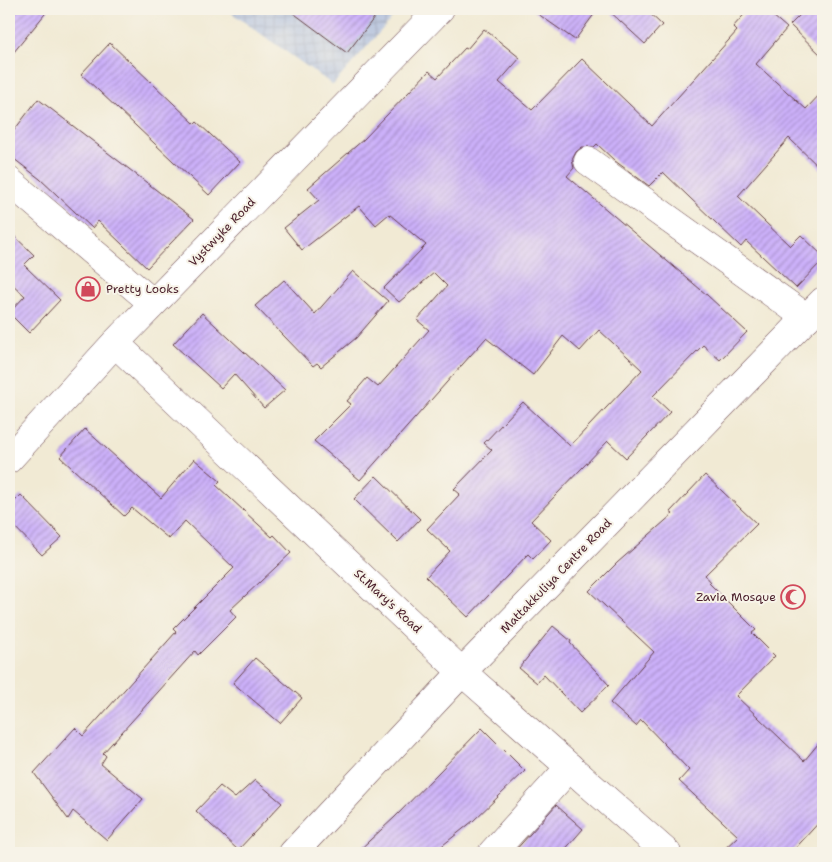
<svg xmlns="http://www.w3.org/2000/svg" width="832" height="862" font-family="'Shantell Sans',sans-serif">
	<defs>
		<pattern id="industrial-grid" width="8" height="8" patternUnits="userSpaceOnUse" patternTransform="scale(1.25)"><rect width="8" height="8" fill="#b8c5de"/><path d="M0 4h8M4 0v8" fill="none" stroke="#a0a9bf"/></pattern>
		<pattern id="building-hatch" width="6" height="6" patternUnits="userSpaceOnUse" patternTransform="scale(1.25)"><rect width="6" height="6" fill="#ccb1fa"/><path d="M-1 1l2-2M0 6l6-6M5 7l2-2" fill="none" stroke="#a88fcb"/></pattern>
	</defs>
	<rect width="100%" height="100%" fill="#f7f3e8"/>
	<filter id="ink" filterUnits="userSpaceOnUse"><feTurbulence type="fractalNoise" baseFrequency=".02" numOctaves="2"/><feDisplacementMap in="SourceGraphic" scale="10" xChannelSelector="R" yChannelSelector="G"/><feConvolveMatrix kernelMatrix="1 2 1 2 8 2 1 2 1" color-interpolation-filters="sRGB"/></filter>
	<filter id="wash" filterUnits="userSpaceOnUse"><feTurbulence type="fractalNoise" baseFrequency=".0096" numOctaves="4" result="noise"/><feDisplacementMap in="SourceGraphic" scale="20" xChannelSelector="R" yChannelSelector="G"/><feGaussianBlur stdDeviation="1.12" result="paint"/><feColorMatrix in="noise" values="0 0 0 0 0 0 0 0 0 0 0 0 0 0 0 0 0 1.4 0 .05"/><feComposite in="paint" operator="in"/></filter>
	<g filter="url(#wash)">
		<rect width="100%" height="100%" fill="#f1ead4"/>
		<!-- industrial -->
		<path fill="url(#industrial-grid)" d="M226 9H400L333 85Z"/>
		<g id="blocks">
			<!-- building -->
			<path fill="url(#building-hatch)" d="M9 9H49L9 58Z
				M288 9H381L347 53Z
				M531 9H598L575 40Z
				M607 9H645L662 25 645 44Z
				M749 9H765L787 28 756 64 806 109 823 91V171L789 138 738 196 790 246 801 235 823 256V260L796 288 746 241 741 247 663 172 649 186 615 161 597 144 594 147H582L576 152 572 160 574 168 567 176 707 295 747 332 720 360 703 345 653 396 670 412 626 458 608 441 531 521 551 540 533 559 528 554 468 617 426 577 450 551 427 529 460 494 454 489 492 450 484 443 523 402 570 446 642 370 599 330 580 351 563 336 533 375 486 338 360 480 314 441 351 404 347 401 367 378 378 387 429 330 417 320 447 286 434 273 399 302 384 288 426 245 389 214 376 225 359 206 302 250 284 228 319 200 308 188 364 139 429 71 437 78 465 48 467 49 484 29 520 58 499 82 532 110 582 59 652 126 737 31 733 27Z
				M806 9H823V57L790 25Z
				M110 43 195 124 197 122 240 162 209 195 81 74Z
				M38 99 194 219 147 268 98 221 92 228 40 179 9 155V137Z
				M9 231 34 255 24 265 60 300 29 333 9 313 25 296 9 281Z
				M353 271 388 301 356 338 321 367 317 363 313 366 255 306 284 280 315 314Z
				M202 313 285 390 264 408 234 374 221 388 173 344Z
				M85 429 161 498 194 459 220 481 216 485 272 537 274 535 291 553 230 610 236 617 198 655 195 651 103 753 106 756 101 764 143 799 107 840 73 811 68 819 34 773 75 728 83 736 176 632 173 629 234 568 185 521 169 539 132 508 124 516 60 457Z
				M705 475 757 524 705 575 711 582 709 583 756 630 752 633 775 656 736 696 804 761 823 738V818L791 853H720L738 836 679 781 689 770 641 720 636 726 610 703 654 652 589 591 617 563 673 514 670 512Z
				M376 476 420 519 398 542 354 499Z
				M21 495 62 537 42 555 9 521V507Z
				M553 626 571 641 570 643 609 685 580 713 544 675 537 683 519 668Z
				M255 658 302 698 280 723 233 683Z
				M482 728 525 771 473 821 433 853H356L395 817Z
				M255 780 282 803 238 850 196 811 220 786 235 798Z
				M556 805 583 829 562 853H513Z"/>
		</g>
	</g>
	<g filter="url(#ink)">
		<use href="#blocks" fill-opacity="0" stroke="#633d44" stroke-width="1"/>
		<g fill="none" stroke-linecap="round" stroke-linejoin="round">
			<!-- minor casing -->
			<g stroke="#633d44" stroke-width="29">
				<path id="minor" d="M588 161 807 318
					M9 181 153 303
					M115 343 462 672 667 853
					M9 459 115 343 440 9
					M492 853 570 767"/>
			</g>
			<!-- major casing -->
			<g stroke="#633d44" stroke-width="29">
				<path id="major" d="M293 853 462 672 823 301"/>
			</g>
			<!-- minor -->
			<use href="#minor" stroke="#fff" stroke-width="28"/>
			<!-- major -->
			<use href="#major" stroke="#fff" stroke-width="28"/>
		</g>
	</g>
	<!-- icons -->
	<defs>
		<g id="shop-ring" transform="scale(1.25)"><circle r="9.5" fill="#f7f3e8" stroke="#d1495b" stroke-width="1.5"/><path d="M-5-2.5h2.3a2.7 3.5 0 0 1 5.4 0H5L5.5 6h-11ZM-1.5-2.5h3a1.5 2.3 0 0 0-3 0Z" fill="#d1495b"/></g>
		<g id="mosque-ring" transform="scale(1.25)"><circle r="9.5" fill="#f7f3e8" stroke="#d1495b" stroke-width="1.5"/><path d="M3.5-4.9A6 6 0 1 0 3.5 4.9A5 5 0 1 1 3.5-4.9Z" fill="#d1495b"/></g>
	</defs>
	<g fill-rule="evenodd">
		<use href="#shop-ring" x="88" y="289"/>
		<use href="#mosque-ring" x="793" y="597"/>
	</g>
	<g text-anchor="middle" dominant-baseline="central" stroke-width="4" stroke-linejoin="round" paint-order="stroke">
		<!-- street labels -->
		<g font-size="12" fill="#4a1f2b" stroke="#f7f3e8">
			<text transform="translate(222 232) rotate(-46)">Vystwyke Road</text>
			<text transform="translate(556 576) rotate(-46)">Mattakkuliya Centre Road</text>
			<text transform="translate(388 601) rotate(43)">St.Mary's Road</text>
		</g>
		<!-- poi labels -->
		<g font-size="12" fill="#4a1f2b" stroke="#f7f3e8" text-anchor="start">
			<text x="106" y="289">Pretty Looks</text>
			<text x="776" y="597" text-anchor="end">Zavia Mosque</text>
		</g>
	</g>
	<!-- margin -->
	<rect width="832" height="862" fill="none" stroke="#f7f3e8" stroke-width="30"/>
</svg>
